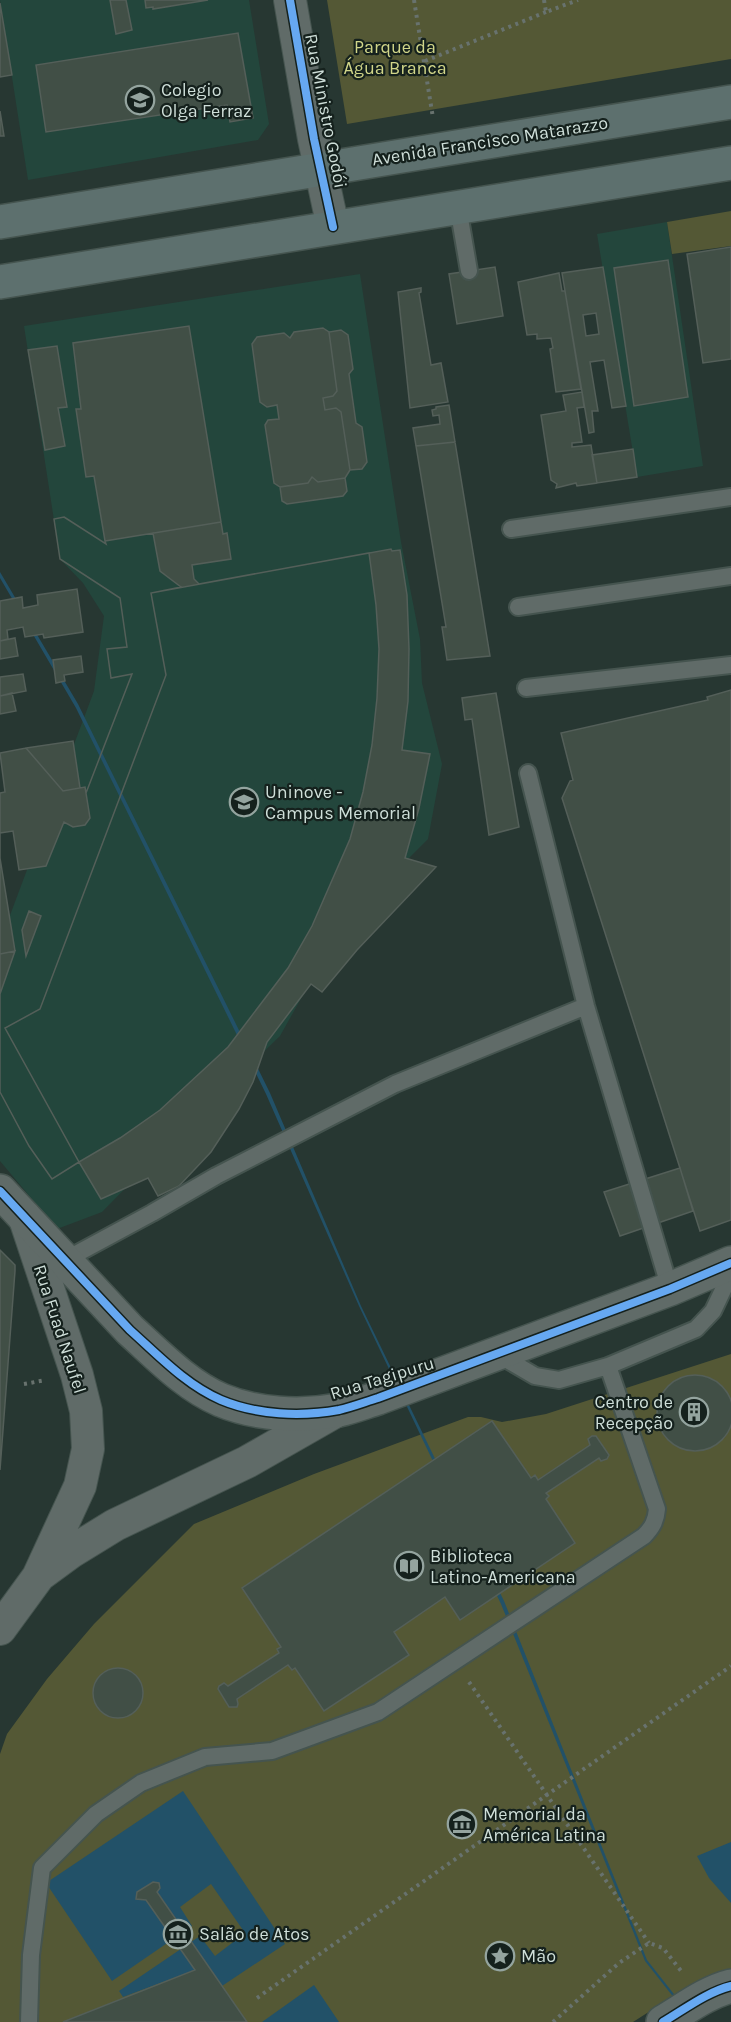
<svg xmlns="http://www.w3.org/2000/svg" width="731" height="2022" font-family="Karla,sans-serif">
	<rect width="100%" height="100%" fill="#273732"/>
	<!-- built -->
	<path fill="#23463c" d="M0 0H249L269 124 258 140 28 180Z
		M667 222 703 466 637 477 597 234Z
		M360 274 401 542 420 639 422 683 442 764 428 839 388 879 322 961 280 1036 171 1142 102 1212 57 1229 0 1161V942L94 691 104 616 83 583 60 559 24 326Z"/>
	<!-- green -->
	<path fill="#545835" d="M327 0H731V59L347 124Z
		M731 211V246L672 254 667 222Z
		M731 1354V1971L691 1985 633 2022H0V1754L7 1734 47 1679 94 1624 194 1524 314 1474 468 1417H481L502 1422 546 1414Z"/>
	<!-- water -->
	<path fill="#225168" d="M0 572 78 704 270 1093 361 1306 504 1601 647 1960 696 2022H693L645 1961 501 1604 359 1306 266 1094 76 708 0 578Z
		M183 1791 285 1944 222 1986 195 1970 123 1997 119 1991 200 1936 215 1956 245 1933 211 1884 180 1907 192 1926 112 1981 46 1883Z
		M731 1842V1903L709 1878 697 1856Z
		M314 1985 339 2022H262Z"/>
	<!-- building -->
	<path fill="#414f46" stroke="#545f59" stroke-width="1.5" fill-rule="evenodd" d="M110 0H126L132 30 116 34Z
		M145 0H208L153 9V7L146 8Z
		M0 3 12 75 0 77Z
		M238 33 253 118 230 122 227 105 46 132 36 65Z
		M0 111 4 136H0Z
		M731 247V359L703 363 687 254Z
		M668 260 688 397 634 406 614 268Z
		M495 267 503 316 457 324 449 274Z
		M603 267 626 406 612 408 604 360 590 362 598 411H592L594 432 589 433 562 273ZM596 313 599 334 586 336 583 315Z
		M559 273 562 291H565L581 389 556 392 550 349 553 348 551 338 537 339V334L527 335 518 282Z
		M421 288V292L419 293 431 365 441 363 448 402 410 408 398 292Z
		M189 326 221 522 105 541 94 476 86 477 76 409H81L73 343Z
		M323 328 329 332 337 391 333 396 323 398 325 410 336 408 341 412 350 470 345 478 318 482 312 477 308 483 280 487 274 483 265 425 268 420 279 419 277 405 267 407 260 402 252 344 257 337 284 333 290 338 294 332Z
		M341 330 348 335 353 369 349 374 356 423 362 427 367 462 362 469 350 470 341 412 336 408 325 410 323 398 333 396 337 391 329 332Z
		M57 346 67 407 58 408 65 446 45 450 28 350Z
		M582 392 584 407 577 408 582 442 572 443V447L591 445 597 483 577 486 576 483 556 488 557 484 551 480 541 415 566 411 563 395Z
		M449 405 455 442 416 446 413 428 440 424 439 415 433 416 432 410 436 409V407Z
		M455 442 490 656 447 660 442 627H446L416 446Z
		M633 449 637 477 597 483 592 455Z
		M312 477 318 482 345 478 347 491 343 496 287 504 282 501 280 487 308 483Z
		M64 517 106 544 105 541 153 533 160 571 181 587 151 593 166 675 40 1009 5 1028 79 1162 52 1179 29 1146 0 1092V994L15 951 0 858V833L13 831 19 870 46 866 64 822 73 827 85 825 90 818 86 793 132 674 111 678 107 649 127 647 120 598 60 559 54 519ZM29 911 41 916 26 956 22 930Z
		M64 517 106 544 105 541 221 522 223 534 227 533 231 559 192 565 194 579 199 584 391 549 392 551 400 550 407 595 409 649 408 701 402 750 430 754 419 808 405 858 436 867 357 950 322 992 311 984 267 1042 253 1082 239 1109 211 1152 179 1186 158 1196 148 1178 101 1199 79 1162 52 1179 29 1146 0 1092V994L15 951 0 858V833L13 831 19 870 46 866 64 822 73 827 85 825 90 818 86 793 132 674 111 678 107 649 127 647 120 598 60 559 54 519Z
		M369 553 376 605 379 649 377 698 372 745 363 792 350 839 312 926 288 968 228 1047 160 1110 120 1138 79 1162 5 1028 40 1009 166 675 151 593Z
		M77 589 83 632 44 638 43 634 25 637 23 627 7 630 8 639 0 641V601L22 597 23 608 38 605 37 595Z
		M15 638 18 656 0 659V641Z
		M81 656 83 672 64 675 65 681 56 683 53 660Z
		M23 674 26 691 0 696V677Z
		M731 690V1220L700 1231 562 798 570 781 573 780 561 733 708 700 707 697Z
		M12 693 16 711 0 714V696Z
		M496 693 519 827 489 835 472 719 465 720 462 698Z
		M73 741 80 788 63 791 26 748Z
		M26 748 63 791 85 787 90 818 85 825 73 827 64 822 46 866 19 870 13 831 0 833V793L5 792 0 753Z
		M0 858 15 951 0 954Z
		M15 951 0 994V954Z
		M680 1168 693 1211 620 1236 604 1192Z
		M0 1250 15 1265V1271L0 1470Z
		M657 1413a38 38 0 1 1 76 0a38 38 0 1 1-76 0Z
		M492 1421 531 1478 535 1475 538 1480 590 1445 588 1439 592 1436H596L609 1455 607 1459 601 1461 599 1458 546 1493 549 1496 546 1499 575 1543 460 1620 445 1597 394 1632 409 1655 324 1711 295 1668 292 1670 288 1665 237 1699 238 1704 237 1707H229L218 1689 219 1686 224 1683 228 1686 279 1653 277 1649 281 1647 242 1588Z
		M93 1693a25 25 0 1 1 50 0a25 25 0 1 1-50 0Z
		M153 1882 159 1883 160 1888 157 1892 247 2022H63L195 1970 146 1900 136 1899 137 1892Z"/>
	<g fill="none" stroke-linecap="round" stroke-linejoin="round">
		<!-- service casing -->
		<g stroke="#45544f" stroke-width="20">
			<path id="service" d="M458 207 469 271
				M511 529 731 497
				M518 607 731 576
				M526 688 731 665
				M528 773 586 1006 670 1289
				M65 1260 152 1213 216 1176 395 1084 586 1006
				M608 1366 696 1329 713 1311 731 1273
				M29 2022 31 1955 42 1868 96 1814 141 1783 205 1757 272 1751 378 1712 644 1536C652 1528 656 1521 657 1509L608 1366 559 1380 535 1376 497 1354"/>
		</g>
		<!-- minor casing -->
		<g stroke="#45544f" stroke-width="34">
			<path id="minor" d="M290 0 314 139 333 227
				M41 1574 71 1552 115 1525 247 1462 338 1410
				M0 1629 38 1577 80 1486 88 1449 86 1411 77 1375 24 1216"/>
		</g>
		<!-- tertiary casing -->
		<g stroke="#45544f" stroke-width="36">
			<path id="tertiary" d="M0 1191 130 1330C158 1355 186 1385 221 1400 257 1415 301 1417 339 1410 352 1407 365 1402 378 1398L670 1289 731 1263
				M663 2022C685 2009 707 1992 731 1986"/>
		</g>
		<!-- primary casing -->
		<g stroke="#45544f" stroke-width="36">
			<path id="primary" d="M0 222 731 102
				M0 282 731 163"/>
		</g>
		<!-- path -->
		<path stroke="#68726e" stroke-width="4" stroke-dasharray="3 4.5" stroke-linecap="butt" d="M414 0 433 118
			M544 0 546 12 578 0
			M425 61 546 12
			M24 1384 46 1380
			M469 1682 649 1943
			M257 1998 731 1666
			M553 2022 619 1963 649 1943 663 1948 682 1972"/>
		<!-- service -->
		<use href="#service" stroke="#606b68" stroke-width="16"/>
		<!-- minor -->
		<use href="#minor" stroke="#606b68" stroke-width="32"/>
		<!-- tertiary -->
		<use href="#tertiary" stroke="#606b68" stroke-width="33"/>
		<!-- primary -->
		<use href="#primary" stroke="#5d706e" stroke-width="33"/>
		<!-- cycleway casing -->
		<g stroke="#15211d" stroke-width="11">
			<path id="cycleway" d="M290 0 314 139 333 227
				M0 1191 130 1330C158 1355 186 1385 221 1400 257 1415 301 1417 339 1410 352 1407 365 1402 378 1398L670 1289 731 1263
				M663 2022C685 2009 707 1992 731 1986"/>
		</g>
		<!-- cycleway -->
		<use href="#cycleway" stroke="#66a8f1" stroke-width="8"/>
	</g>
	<!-- icons -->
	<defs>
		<g id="school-ring" transform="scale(1.5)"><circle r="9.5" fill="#15211d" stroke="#94a49f" stroke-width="1.5"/><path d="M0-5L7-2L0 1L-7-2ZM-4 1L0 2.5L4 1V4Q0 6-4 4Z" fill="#94a49f"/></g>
		<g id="university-ring" transform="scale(1.5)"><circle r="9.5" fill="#15211d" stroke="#94a49f" stroke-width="1.5"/><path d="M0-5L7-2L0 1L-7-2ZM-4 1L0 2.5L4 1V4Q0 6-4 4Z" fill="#94a49f"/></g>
		<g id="building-ring" transform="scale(1.5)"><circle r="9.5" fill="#15211d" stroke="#94a49f" stroke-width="1.5"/><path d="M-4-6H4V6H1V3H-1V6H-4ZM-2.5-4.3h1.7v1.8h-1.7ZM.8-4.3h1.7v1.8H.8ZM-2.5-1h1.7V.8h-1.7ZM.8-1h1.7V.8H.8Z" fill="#94a49f"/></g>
		<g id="library-ring" transform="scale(1.5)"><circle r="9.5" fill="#15211d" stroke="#94a49f" stroke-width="1.5"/><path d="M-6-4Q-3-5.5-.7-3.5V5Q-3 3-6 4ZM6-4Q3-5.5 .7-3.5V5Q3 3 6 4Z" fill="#94a49f"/></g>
		<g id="museum-ring" transform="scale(1.5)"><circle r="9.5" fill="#15211d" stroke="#94a49f" stroke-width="1.5"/><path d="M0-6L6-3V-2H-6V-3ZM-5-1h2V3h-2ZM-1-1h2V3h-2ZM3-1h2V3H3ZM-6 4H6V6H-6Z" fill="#94a49f"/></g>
		<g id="sight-ring" transform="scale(1.5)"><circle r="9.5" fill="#15211d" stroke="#94a49f" stroke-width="1.5"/><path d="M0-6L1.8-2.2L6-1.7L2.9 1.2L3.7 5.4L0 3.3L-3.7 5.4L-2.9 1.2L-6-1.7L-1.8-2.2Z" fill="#94a49f"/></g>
	</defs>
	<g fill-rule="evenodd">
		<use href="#school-ring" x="140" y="100"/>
		<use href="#university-ring" x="244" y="802"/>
		<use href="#building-ring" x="694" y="1412"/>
		<use href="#library-ring" x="409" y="1566"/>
		<use href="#museum-ring" x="462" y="1824"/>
		<use href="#museum-ring" x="178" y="1934"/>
		<use href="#sight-ring" x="500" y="1956"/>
	</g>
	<g text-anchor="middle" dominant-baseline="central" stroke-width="4.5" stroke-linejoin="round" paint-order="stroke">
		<!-- park labels -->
		<g font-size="18" fill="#d1d689" stroke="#15211d">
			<text x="395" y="47">Parque da<tspan x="395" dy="21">Água Branca</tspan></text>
		</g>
		<!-- poi labels -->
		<g font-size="18" fill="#cfdfd9" stroke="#15211d" text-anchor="start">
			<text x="161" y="90">Colegio<tspan x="161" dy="21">Olga Ferraz</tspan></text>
			<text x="265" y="792">Uninove -<tspan x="265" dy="21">Campus Memorial</tspan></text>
			<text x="673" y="1402" text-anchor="end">Centro de<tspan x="673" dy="21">Recepção</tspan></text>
			<text x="430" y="1556">Biblioteca<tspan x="430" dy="21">Latino-Americana</tspan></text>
			<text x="483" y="1814">Memorial da<tspan x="483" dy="21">América Latina</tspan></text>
			<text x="199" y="1934">Salão de Atos</text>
			<text x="521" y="1956">Mão</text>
		</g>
		<!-- street labels -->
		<g font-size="18" fill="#cfdfd9" stroke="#15211d">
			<text transform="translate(326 111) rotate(79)">Rua Ministro Godói</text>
			<text transform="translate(490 141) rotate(-9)">Avenida Francisco Matarazzo</text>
			<text transform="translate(60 1329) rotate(72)">Rua Fuad Naufel</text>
			<text transform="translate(382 1378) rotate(-17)">Rua Tagipuru</text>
		</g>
	</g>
</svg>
